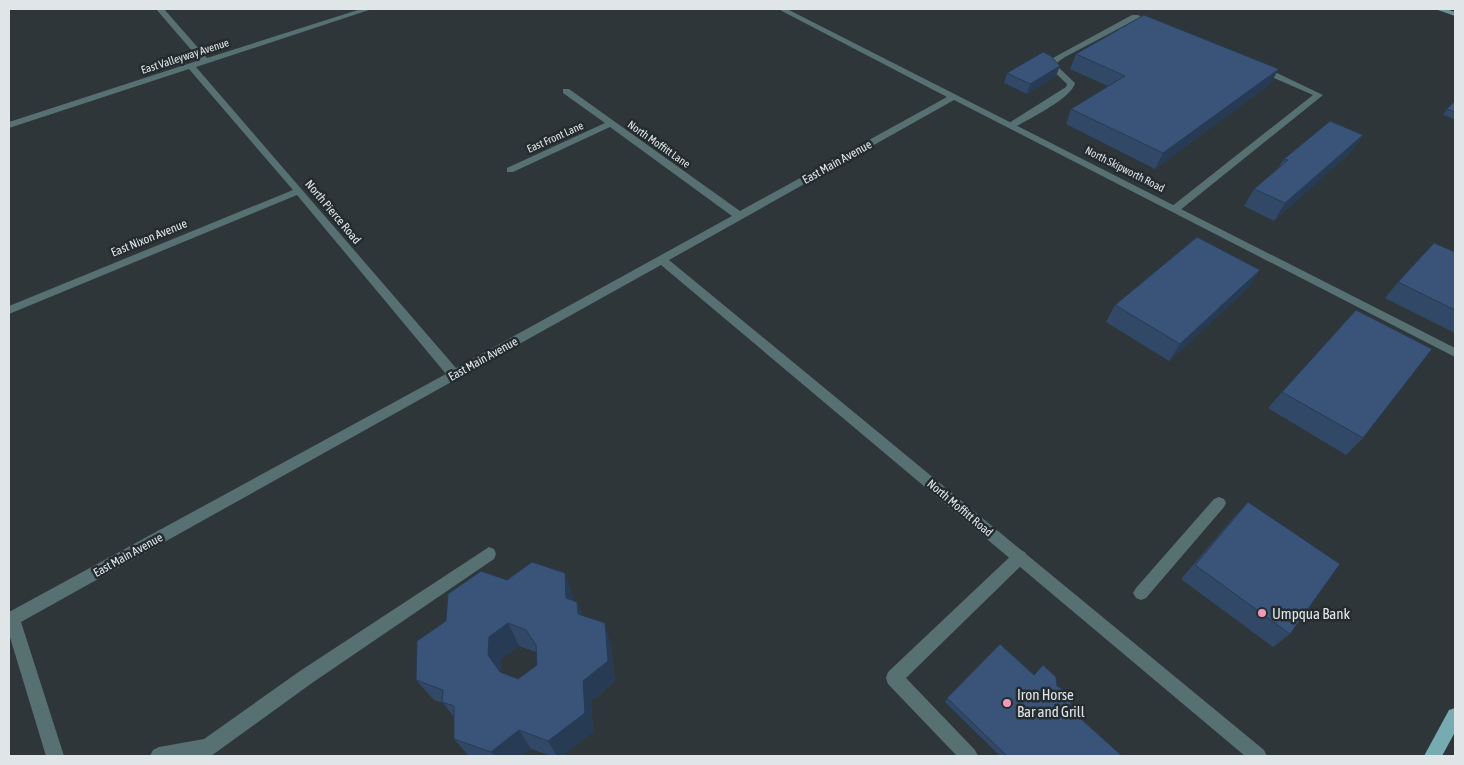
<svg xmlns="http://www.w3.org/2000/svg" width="1464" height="765" font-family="'Asap Condensed',sans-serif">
	<rect width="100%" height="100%" fill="#2e363a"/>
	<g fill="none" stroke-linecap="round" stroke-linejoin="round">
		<!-- lane -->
		<path fill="#577173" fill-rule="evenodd" d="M1132 15H1138L1157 24 1153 26 1135 20 1065 57 1058 62 1057 66 1075 83C1072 98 1029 119 1015 127H1009V123L1066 87 1067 84 1049 67 1051 59Z
			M1258 67H1264L1323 95 1179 211H1171V207L1313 95 1258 71Z
			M1219 497 1224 499 1226 503 1224 507 1146 598 1141 600 1136 598 1133 593 1136 588 1214 499Z
			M489 547 494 549 496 554 494 559 312 683 211 756H150L153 750 159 747 204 739 300 671Z
			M1020 550 1025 552 1027 557 1025 562 906 678 975 750 978 756H957L888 684 886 678 888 672 1015 552Z"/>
		<!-- street -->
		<path fill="#577173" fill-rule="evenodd" d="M156 9H164L207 58 361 9H372L196 67 456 368 732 216 610 127 513 172H507V168L605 123 563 93V89H569L740 211 947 97 778 9H787L1455 348V357L954 100 669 260 1264 750 1267 756H1245L661 265 21 622 64 756H46L9 634V612L446 374 297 195 9 314V306L293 190 189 69 9 128V122L200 60Z"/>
		<!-- secondary -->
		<path fill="#689296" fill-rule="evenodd" d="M1435 9H1446L1455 12V16Z"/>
		<!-- primary -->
		<path fill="#75abb1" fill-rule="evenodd" d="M1455 708V732L1442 756H1424L1449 710Z"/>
	</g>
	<!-- wall -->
	<path fill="#314867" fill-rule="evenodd" d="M1076 54 1270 84 1155 169 1066 124 1071 109 1108 86 1070 69Z
		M1007 73 1056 76 1027 94 1004 83Z
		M1455 101V119L1443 115 1447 109Z
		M1363 135 1351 152 1274 221 1244 206 1254 189 1278 168 1284 159Z
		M1455 252V333L1385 298 1398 282Z
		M1249 287 1169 361 1106 322 1115 305Z
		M1282 392 1363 438 1346 455 1268 408Z
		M1248 502 1290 634 1273 647 1181 579 1234 517Z
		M565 573 573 597V601L577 602 582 615 611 645 615 682 591 701 593 732 562 756H552L531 749 521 756H469L454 739V717L443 703 434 700 416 680ZM519 646 536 652 537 665 518 679 501 673V659Z
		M1034 675 1057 686 1070 709 1122 756H1000L945 702 947 698Z"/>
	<!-- shaded-wall -->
	<path fill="#283b54" d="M1060 66 1056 76 1027 94 1030 84Z
		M1279 69 1270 84 1155 169 1163 153Z
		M1363 135 1351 152 1274 221 1285 203Z
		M1260 270 1249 287 1169 361 1180 344Z
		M565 573 573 597 575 622 566 598Z
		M577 602 585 625 578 614Z
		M508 623 519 646 501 659V676L488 655 489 637Z
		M605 623 611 645 615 682 591 701 593 732 562 756H557L548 741 583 681Z
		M519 730 531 749 521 756H495L491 752Z"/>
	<!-- building -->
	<path fill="#395478" stroke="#283b54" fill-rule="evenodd" d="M1144 15 1279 69 1163 153 1071 109 1125 76 1076 54Z
		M1043 52 1051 56 1060 66 1030 84 1007 73Z
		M1455 101V112L1447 109Z
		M1330 121 1363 135 1285 203 1254 189 1288 160 1284 159Z
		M1197 237 1260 270 1180 344 1115 305Z
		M1434 243 1455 252V310L1398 282Z
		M1356 310 1432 349 1363 438 1282 392Z
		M1248 502 1340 564 1290 634 1195 565Z
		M532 562 565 573 566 598 577 602 578 614 605 623 608 661 583 681 585 713 548 741 519 730 491 752 454 739V706L442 702 443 690 416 680 417 641 446 621 448 594 481 571 507 580ZM508 623 526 630 536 645 537 665 518 679 500 672 488 655 489 637Z
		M1000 644 1034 675 1043 665 1056 677 1057 686 1068 692 1072 699 1070 709 1122 756H1007L947 698Z"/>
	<!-- markers -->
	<g fill="#f09ab7" stroke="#242c30" stroke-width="2">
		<circle cx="1262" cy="613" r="5"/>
		<circle cx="1007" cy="703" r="5"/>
	</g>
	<g text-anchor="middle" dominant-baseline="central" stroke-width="5" stroke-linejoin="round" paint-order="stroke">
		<!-- far-street labels -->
		<g font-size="11" fill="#e0e5e7" stroke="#242c30">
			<text transform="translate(185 56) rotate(-18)">East Valleyway Avenue</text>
			<text transform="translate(555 137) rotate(-24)">East Front Lane</text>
			<text transform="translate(659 144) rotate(35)">North Moffitt Lane</text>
			<text transform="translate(1125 169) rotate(27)">North Skipworth Road</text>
		</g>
		<!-- street labels -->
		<g font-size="12" fill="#e0e5e7" stroke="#242c30">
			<text transform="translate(837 162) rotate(-29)">East Main Avenue</text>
			<text transform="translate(333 212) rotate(50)">North Pierce Road</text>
			<text transform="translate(149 238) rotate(-22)">East Nixon Avenue</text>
			<text transform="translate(483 359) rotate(-29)">East Main Avenue</text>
			<text transform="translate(960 508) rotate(40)">North Moffitt Road</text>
			<text transform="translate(128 555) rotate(-29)">East Main Avenue</text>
		</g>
		<!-- near-poi labels -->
		<g font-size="15" fill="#e0e5e7" stroke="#242c30" text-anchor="start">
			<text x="1272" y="613">Umpqua Bank</text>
			<text x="1017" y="694">Iron Horse<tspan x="1017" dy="17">Bar and Grill</tspan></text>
		</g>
	</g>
	<!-- border -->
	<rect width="1464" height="765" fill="none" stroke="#e0e5e7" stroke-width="20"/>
</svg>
